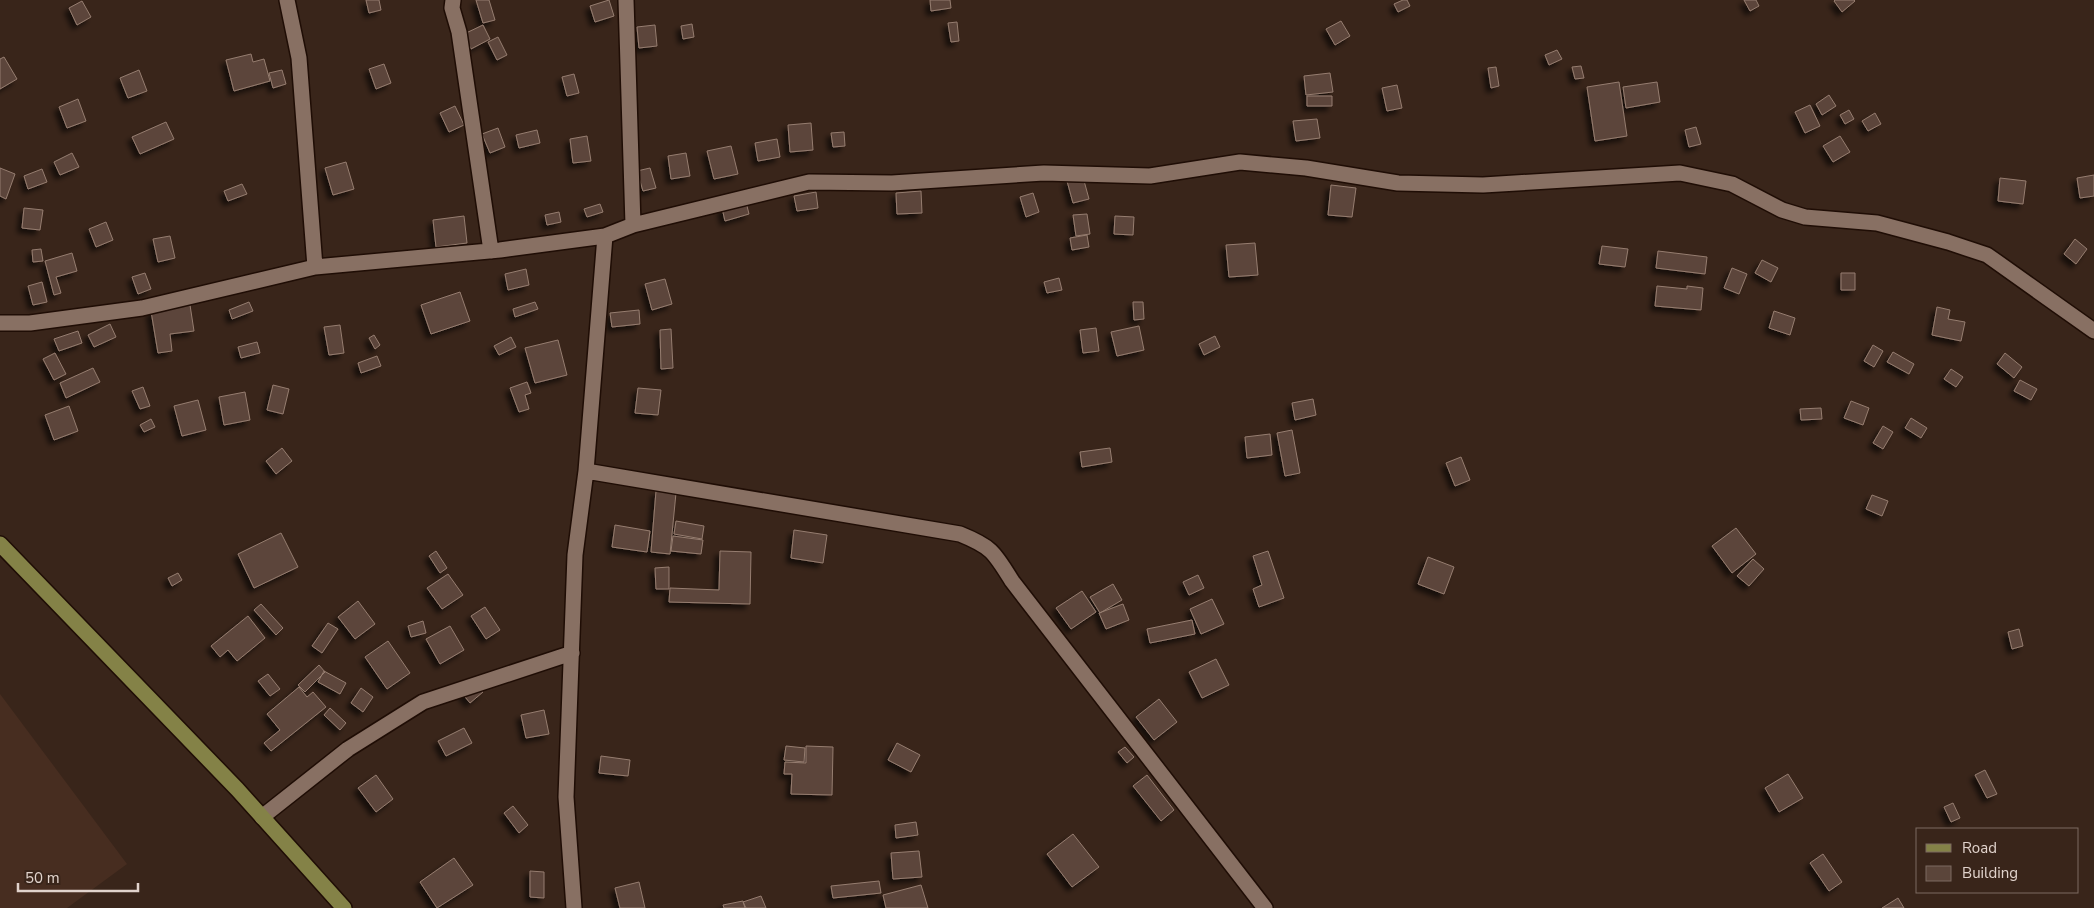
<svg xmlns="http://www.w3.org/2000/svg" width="2094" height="908" font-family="'Nunito Sans',sans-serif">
	<defs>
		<filter id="shadow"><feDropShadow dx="-4.5" dy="4.5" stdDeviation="2.5" flood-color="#0009"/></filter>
	</defs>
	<rect width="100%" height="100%" fill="#39251a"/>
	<!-- built -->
	<path fill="#472d20" d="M0 694 127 864 67 908H0Z"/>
	<!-- building -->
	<path fill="#5b453a" stroke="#967d70" filter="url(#shadow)" d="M366 0H379L381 10 369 13Z
		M476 0H489L495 20 483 23Z
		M609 0 614 16 595 22 590 6Z
		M930 0H950L951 8 931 11Z
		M1403 0H1407L1410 6 1398 12 1394 4Z
		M1744 0H1756L1759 6 1750 11Z
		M1835 0H1854L1855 1 1842 12 1834 1Z
		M82 1 91 17 77 25 69 8Z
		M1341 21 1350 36 1335 45 1326 29Z
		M957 22 959 41 951 42 948 23Z
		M692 24 694 37 683 39 681 26Z
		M483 25 490 39 471 49 464 34Z
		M655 25 657 46 639 48 637 27Z
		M498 37 507 55 497 60 488 42Z
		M1557 50 1562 59 1549 65 1545 55Z
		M251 54 253 62 264 59 270 81 234 91 226 60Z
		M4 57 17 79 0 89V59Z
		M384 64 391 83 376 89 369 69Z
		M1581 66 1584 78 1575 79 1572 67Z
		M1496 67 1499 86 1491 88 1488 68Z
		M139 70 147 91 128 98 120 78Z
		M282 70 286 84 273 88 269 73Z
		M1330 73 1333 92 1306 95 1304 76Z
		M574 74 579 93 567 96 562 77Z
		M1619 82 1627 136 1595 141 1587 87Z
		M1657 82 1660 102 1626 108 1623 87Z
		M1397 85 1402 108 1387 111 1382 88Z
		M1829 95 1836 106 1822 115 1816 104Z
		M1307 96H1332V106H1307Z
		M78 99 86 121 67 128 59 107Z
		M1810 105 1820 126 1805 133 1795 112Z
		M455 106 464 125 449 132 440 113Z
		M1849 110 1854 119 1845 124 1840 115Z
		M1875 113 1881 124 1868 131 1862 121Z
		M1317 119 1320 138 1296 141 1293 121Z
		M166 122 174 139 140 154 132 137Z
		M811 123 813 150 790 152 788 125Z
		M1696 127 1701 144 1689 147 1685 130Z
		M498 128 505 147 490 153 482 134Z
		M537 130 540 143 519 148 516 135Z
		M844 132 845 146 833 147 831 133Z
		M587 136 591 161 573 163 570 139Z
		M1840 136 1850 152 1833 162 1823 146Z
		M777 139 780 157 758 161 755 143Z
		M731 146 738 174 714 179 707 151Z
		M72 153 79 167 60 175 54 162Z
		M686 153 690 176 671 179 668 156Z
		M346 162 354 189 333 195 325 168Z
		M0 168 15 174 6 199 0 196Z
		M650 168 656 188 643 191 637 171Z
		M42 169 47 182 28 189 24 176Z
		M2094 175V196L2080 198 2077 178Z
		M1083 177 1089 199 1073 203 1067 181Z
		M2000 178 2026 181 2023 204 1998 201Z
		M242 184 247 194 228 201 224 191Z
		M1331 185 1356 188 1352 217 1328 215Z
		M921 191 922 213 897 214 896 193Z
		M816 192 818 208 797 211 794 196Z
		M1033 193 1039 212 1026 217 1020 197Z
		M746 202 749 214 725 221 722 208Z
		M600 204 603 212 587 217 584 209Z
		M24 208 43 210 40 230 22 228Z
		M559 212 561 222 547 225 545 215Z
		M1087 214 1090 234 1076 236 1073 215Z
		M464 216 467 243 436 247 433 220Z
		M1115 216 1134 217 1133 235 1114 234Z
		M106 222 113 240 96 247 89 229Z
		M1087 235 1089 247 1072 250 1070 238Z
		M170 236 175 258 158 262 153 239Z
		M2075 239 2087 249 2076 264 2064 254Z
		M1255 243 1258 275 1229 277 1226 245Z
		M1602 246 1628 249 1625 267 1599 264Z
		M41 249 43 261 33 262 32 250Z
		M1658 251 1707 257 1705 274 1656 268Z
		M72 253 77 271 56 277 61 293 54 295 45 261Z
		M1762 260 1778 268 1771 282 1755 273Z
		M1732 268 1747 274 1739 294 1724 288Z
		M526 269 529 285 508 290 505 274Z
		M145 273 151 289 138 294 132 277Z
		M1841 273H1855V290H1841Z
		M1059 278 1062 290 1047 293 1044 282Z
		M665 279 672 304 652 310 645 284Z
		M42 282 47 302 33 305 28 286Z
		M1657 286 1687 289V286L1703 288 1701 310 1655 306Z
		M460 292 470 321 431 334 421 305Z
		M249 302 253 311 232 319 229 310Z
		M535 302 538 309 515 317 513 309Z
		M1133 302H1143L1144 319 1134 320Z
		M190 305 194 331 170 334 172 351 158 353 151 311Z
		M1937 307 1950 310 1948 319 1965 322 1961 341 1932 335Z
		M639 310 640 324 612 327 610 313Z
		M1774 311 1795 318 1790 335 1769 328Z
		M110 324 116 337 94 347 88 335Z
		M340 325 344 353 329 355 324 327Z
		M1139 326 1144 350 1117 356 1111 332Z
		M1096 328 1099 351 1083 353 1080 330Z
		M671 329 673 368 661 369 660 330Z
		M78 331 82 343 59 351 54 339Z
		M374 335 380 345 375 349 369 338Z
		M1215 336 1220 347 1204 355 1199 344Z
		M511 337 516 347 499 355 494 346Z
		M558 340 567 375 535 383 525 348Z
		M257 342 260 353 241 358 238 347Z
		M1873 345 1883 351 1874 367 1864 361Z
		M1893 352 1914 364 1909 374 1887 362Z
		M55 353 66 374 54 380 43 359Z
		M2005 353 2022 367 2014 378 1997 364Z
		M377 356 381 366 361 373 358 363Z
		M93 368 100 382 66 398 60 383Z
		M1951 369 1963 377 1956 387 1944 379Z
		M2020 380 2037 389 2031 400 2014 391Z
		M527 382 531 393 525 395 529 409 519 412 510 388Z
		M273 385 289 389 283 414 267 410Z
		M143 387 150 406 140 409 132 391Z
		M638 388 661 390 658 415 635 413Z
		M245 392 250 420 224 425 219 397Z
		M1313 399 1316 415 1295 420 1292 403Z
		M198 400 206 430 182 436 174 406Z
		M1851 401 1869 408 1863 425 1844 418Z
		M69 406 78 431 54 440 45 415Z
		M1821 408 1822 419 1801 420 1800 409Z
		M1911 418 1927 428 1921 438 1905 428Z
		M151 419 155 427 144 432 140 425Z
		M1883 426 1893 432 1883 449 1873 443Z
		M1292 430 1300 473 1285 476 1277 433Z
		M1270 434 1272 455 1247 458 1245 437Z
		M282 448 292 461 276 474 266 461Z
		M1110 448 1112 462 1082 467 1080 452Z
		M1461 457 1470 480 1455 486 1446 463Z
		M656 491 676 493 670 554 651 552Z
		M1872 495 1888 501 1882 516 1866 509Z
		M676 521 704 526 702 539 674 534Z
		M615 525 650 531 647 552 612 547Z
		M1736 528 1756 554 1732 573 1712 546Z
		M794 530 827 535 823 563 791 558Z
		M281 533 298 567 254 588 238 554Z
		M673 536 703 540 701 554 671 551Z
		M436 551 447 568 440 573 429 556Z
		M720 551 751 552 750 604 669 602 670 588 719 590Z
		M1268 551 1284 598 1259 607 1253 589 1262 585 1253 556Z
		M1428 557 1454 567 1444 594 1418 584Z
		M1753 559 1764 569 1749 586 1737 576Z
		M669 567V589H656L655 568Z
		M178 573 182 580 172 586 168 578Z
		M448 574 463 595 442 609 427 588Z
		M1198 575 1204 588 1189 595 1183 582Z
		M1113 584 1122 600 1100 613 1090 597Z
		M1082 591 1096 612 1071 629 1056 608Z
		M1212 599 1224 624 1201 634 1190 609Z
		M358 601 375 624 355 639 338 617Z
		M261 604 283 628 276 635 254 610Z
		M1123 604 1129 620 1106 629 1099 613Z
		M485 607 500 630 486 639 471 616Z
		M248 616 265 638 237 661 228 650 220 657 211 646Z
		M1192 620 1195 634 1150 643 1147 629Z
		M423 621 426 633 411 637 408 626Z
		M328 623 338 629 322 653 312 646Z
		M450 626 464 650 440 664 426 639Z
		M2019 629 2023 646 2012 649 2008 632Z
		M388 641 410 673 387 689 365 657Z
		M1216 659 1229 685 1202 698 1189 672Z
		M319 665 325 672 305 692 298 685Z
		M324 671 346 683 340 694 318 682Z
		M268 674 280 689 270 696 258 681Z
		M474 682 483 692 470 703 461 692Z
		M299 687 307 697 313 692 326 707 271 751 264 743 280 730 267 714Z
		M361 688 373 697 363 712 351 703Z
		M1159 699 1177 722 1154 740 1136 717Z
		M330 708 346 723 340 730 324 715Z
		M544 710 549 734 526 738 521 715Z
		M464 728 472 743 446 756 438 741Z
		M897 743 920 755 911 772 888 760Z
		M786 746 805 748 804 762 784 760Z
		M806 746 833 747 832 795 791 794 792 774H784L785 762 806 763Z
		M1125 747 1134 757 1127 763 1118 752Z
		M601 756 630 760 628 776 599 773Z
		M1985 770 1997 794 1987 798 1975 775Z
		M1788 774 1803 798 1779 812 1765 788Z
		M376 775 393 799 376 812 358 788Z
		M1147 775 1174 810 1161 821 1133 786Z
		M1953 803 1960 818 1951 822 1944 807Z
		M513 806 528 825 519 833 504 813Z
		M916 822 918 835 896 838 895 825Z
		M1073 834 1099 867 1072 887 1047 854Z
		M919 851 922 877 893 879 891 853Z
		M1823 854 1842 882 1829 891 1810 863Z
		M454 858 473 885 437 908 420 882Z
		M530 871 544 872V898L530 897Z
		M879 881 881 893 833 898 831 886Z
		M639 882 645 908H620L615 888Z
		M921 885 928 908H886L883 895Z
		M761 896 766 908H746L743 902Z
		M1898 898 1904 908H1882Z
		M743 901 745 908H724L723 905Z"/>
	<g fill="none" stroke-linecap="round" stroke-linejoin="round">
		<!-- minor casing -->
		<g stroke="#1f0d05" stroke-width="18">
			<path id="minor" d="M287 0 299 58 315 267
				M453 0 452 8 459 32 491 251
				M626 0 633 225
				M0 323H30L142 308 315 267 500 250 605 236 633 225 809 182 892 183 1044 173 1150 176 1240 162 1306 168 1398 183 1483 185 1680 173 1732 184 1782 210 1805 217 1877 223 1948 242 1987 255 2094 331
				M586 471 960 534C992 547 994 552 1012 581L1265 908
				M262 817 348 749 423 702 572 653
				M574 908 566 797 575 555 586 471 605 236"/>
		</g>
		<!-- major casing -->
		<g stroke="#1f0d05" stroke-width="18">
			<path id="major" d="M0 544 237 789 344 908"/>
		</g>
		<!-- minor -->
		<use href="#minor" stroke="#887063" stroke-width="15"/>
		<!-- major -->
		<use href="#major" stroke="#848247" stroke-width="15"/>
	</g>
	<!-- legend -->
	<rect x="1916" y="828" width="162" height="65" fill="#39251a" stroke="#7c6b61"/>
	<rect x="1926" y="844" width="25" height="8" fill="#848247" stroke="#7c6b61"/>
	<text x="1962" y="853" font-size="15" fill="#e1d3cc">Road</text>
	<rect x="1926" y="866" width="25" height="15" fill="#5b453a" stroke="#7c6b61"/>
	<text x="1962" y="878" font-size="15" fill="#e1d3cc">Building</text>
	<!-- scale -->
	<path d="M18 883v8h120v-8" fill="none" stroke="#e1d3cc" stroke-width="2.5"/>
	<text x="25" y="883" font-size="15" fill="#e1d3cc" stroke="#39251a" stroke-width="4" paint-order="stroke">50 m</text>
</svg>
